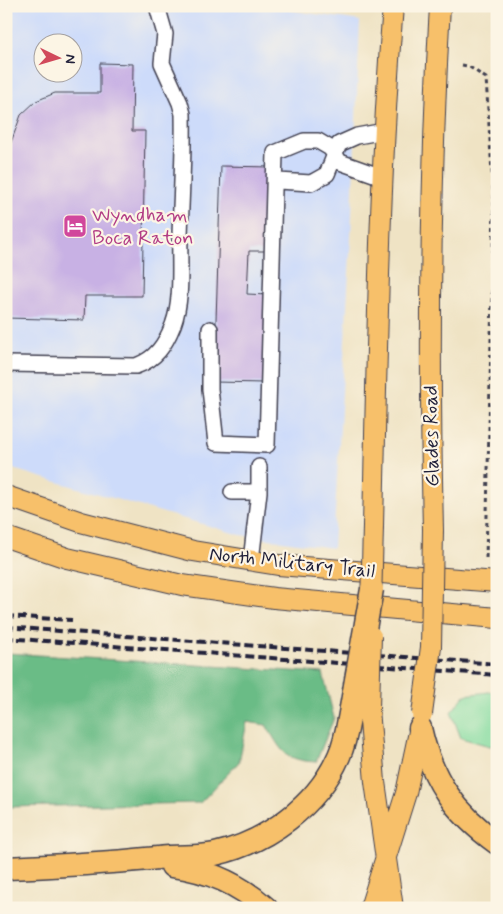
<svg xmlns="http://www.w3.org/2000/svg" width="503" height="914" font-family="Mynerve,sans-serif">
	<rect width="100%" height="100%" fill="#fcf5e5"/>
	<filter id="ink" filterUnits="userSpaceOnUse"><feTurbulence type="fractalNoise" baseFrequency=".02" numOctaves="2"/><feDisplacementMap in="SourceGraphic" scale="10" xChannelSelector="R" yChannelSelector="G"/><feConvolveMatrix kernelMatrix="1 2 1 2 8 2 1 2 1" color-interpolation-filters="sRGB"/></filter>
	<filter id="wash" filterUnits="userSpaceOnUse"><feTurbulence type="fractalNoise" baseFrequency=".0096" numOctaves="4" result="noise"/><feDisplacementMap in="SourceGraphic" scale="20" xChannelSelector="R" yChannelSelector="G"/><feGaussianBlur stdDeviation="1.12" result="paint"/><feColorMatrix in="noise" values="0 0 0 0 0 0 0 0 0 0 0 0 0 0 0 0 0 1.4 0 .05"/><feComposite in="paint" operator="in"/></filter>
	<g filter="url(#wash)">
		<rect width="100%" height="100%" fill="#efe3c4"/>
		<!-- built -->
		<path fill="#cddbfa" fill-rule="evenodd" d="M6 6H263L360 21 351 237 333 548 240 535 6 467ZM42 42H72V72H42Z"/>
		<!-- green -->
		<path fill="#84dca0" stroke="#537f6e" d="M497 691V744L490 746 461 738 451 712 465 695Z"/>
		<!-- forest -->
		<path fill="#6bbc86" stroke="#466f60" d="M6 653 323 673 334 718 316 762C283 760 282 751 266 725L247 722 239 762 200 803 6 807Z"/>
		<g id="blocks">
			<!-- building -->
			<path fill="#c8b1e4" d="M100 63 133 64 132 131H145L142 296H85L84 320 6 318V156L21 115 36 101 55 93H100Z
				M221 166 270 167 267 251H249L247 294 267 295 264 383 214 382Z"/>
		</g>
	</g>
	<g filter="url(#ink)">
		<use href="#blocks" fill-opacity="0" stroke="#413f50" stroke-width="1"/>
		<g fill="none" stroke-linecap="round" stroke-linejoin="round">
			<!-- minor casing -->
			<g stroke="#413f50" stroke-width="18">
				<path id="minor" d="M278 181 311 183 327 174 339 144 357 136 385 131
					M210 329V389L216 443 267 445 275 153 304 141H318L330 148 340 162 382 177
					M6 364 136 366C156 359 165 345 173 325 183 298 179 265 180 237 181 196 184 155 183 114L180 103 162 63 165 34 157 6
					M232 492H259
					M251 561 259 492V467"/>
			</g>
			<!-- major casing -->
			<g stroke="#413f50" stroke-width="22">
				<path id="major" d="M6 496 81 522 193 551 278 565 497 582
					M373 526C377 353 379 179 393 6
					M433 530C429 355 430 180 440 6
					M6 537 67 558 182 585 274 598 497 618
					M369 709 375 782 393 908
					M370 908 406 793 420 727"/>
			</g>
			<!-- highway casing -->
			<g stroke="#413f50" stroke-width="25">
				<path id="highway" d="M420 728C431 779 455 813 497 843
					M172 866C207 870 240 885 266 908
					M6 868C57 866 107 863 158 858 177 855 196 858 215 854 267 842 317 806 339 756 346 741 348 724 351 708"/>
			</g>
			<!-- path -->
			<path stroke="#413f50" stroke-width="3" stroke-dasharray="4 4" stroke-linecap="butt" d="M462 65 468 66 486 78 494 205 486 559"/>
			<!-- minor -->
			<use href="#minor" stroke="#fff" stroke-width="15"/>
			<!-- major -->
			<use href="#major" stroke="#f7c06b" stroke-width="20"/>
			<!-- highway -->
			<use href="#highway" stroke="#f7c06b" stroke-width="22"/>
			<!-- rail -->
			<path stroke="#22223b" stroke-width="4" stroke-dasharray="8 4" stroke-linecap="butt" d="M6 616 72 620
				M6 627 497 664
				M6 638 497 675"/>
			<!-- major-bridge casing -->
			<g stroke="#413f50" stroke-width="22" stroke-linecap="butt">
				<path id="major-bridge" d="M371 605 373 526
					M369 709 371 636
					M422 714 431 647 433 530"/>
			</g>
			<!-- highway-bridge casing -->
			<g stroke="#413f50" stroke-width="25" stroke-linecap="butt">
				<path id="highway-bridge" d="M351 708 372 589"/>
			</g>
			<!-- major-bridge -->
			<use href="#major-bridge" stroke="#f7c06b" stroke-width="20"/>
			<!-- highway-bridge -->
			<use href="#highway-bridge" stroke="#f7c06b" stroke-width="22"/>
		</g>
	</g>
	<!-- icons -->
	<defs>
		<g id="hotel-square" transform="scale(1.25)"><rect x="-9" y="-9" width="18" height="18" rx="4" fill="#d1479c" stroke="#fcf5e5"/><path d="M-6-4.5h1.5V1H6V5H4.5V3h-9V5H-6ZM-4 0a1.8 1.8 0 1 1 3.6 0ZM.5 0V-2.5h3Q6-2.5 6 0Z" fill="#fff"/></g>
	</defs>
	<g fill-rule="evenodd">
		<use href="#hotel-square" x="75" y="226"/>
	</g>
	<g text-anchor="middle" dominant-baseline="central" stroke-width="4.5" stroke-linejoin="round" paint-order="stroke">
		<!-- hotel labels -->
		<g font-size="20" fill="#b23c85" stroke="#fcf5e5" text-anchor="start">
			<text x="92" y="215">Wyndham<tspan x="92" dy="23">Boca Raton</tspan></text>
		</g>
		<!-- street labels -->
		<g font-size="20" fill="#22223b" stroke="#fcf5e5">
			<text transform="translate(432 436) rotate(-91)">Glades Road</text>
			<text transform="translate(292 563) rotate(6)">North Military Trail</text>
		</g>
	</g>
	<!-- margin -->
	<rect width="503" height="914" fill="none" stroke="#fcf5e5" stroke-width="25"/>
	<!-- north arrow -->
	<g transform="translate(58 58) rotate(95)"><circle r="24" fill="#fcf5e5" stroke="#a5a1a1"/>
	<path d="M0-4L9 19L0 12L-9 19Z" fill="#d1495b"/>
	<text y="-8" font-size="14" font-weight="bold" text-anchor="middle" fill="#22223b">N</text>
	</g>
</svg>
